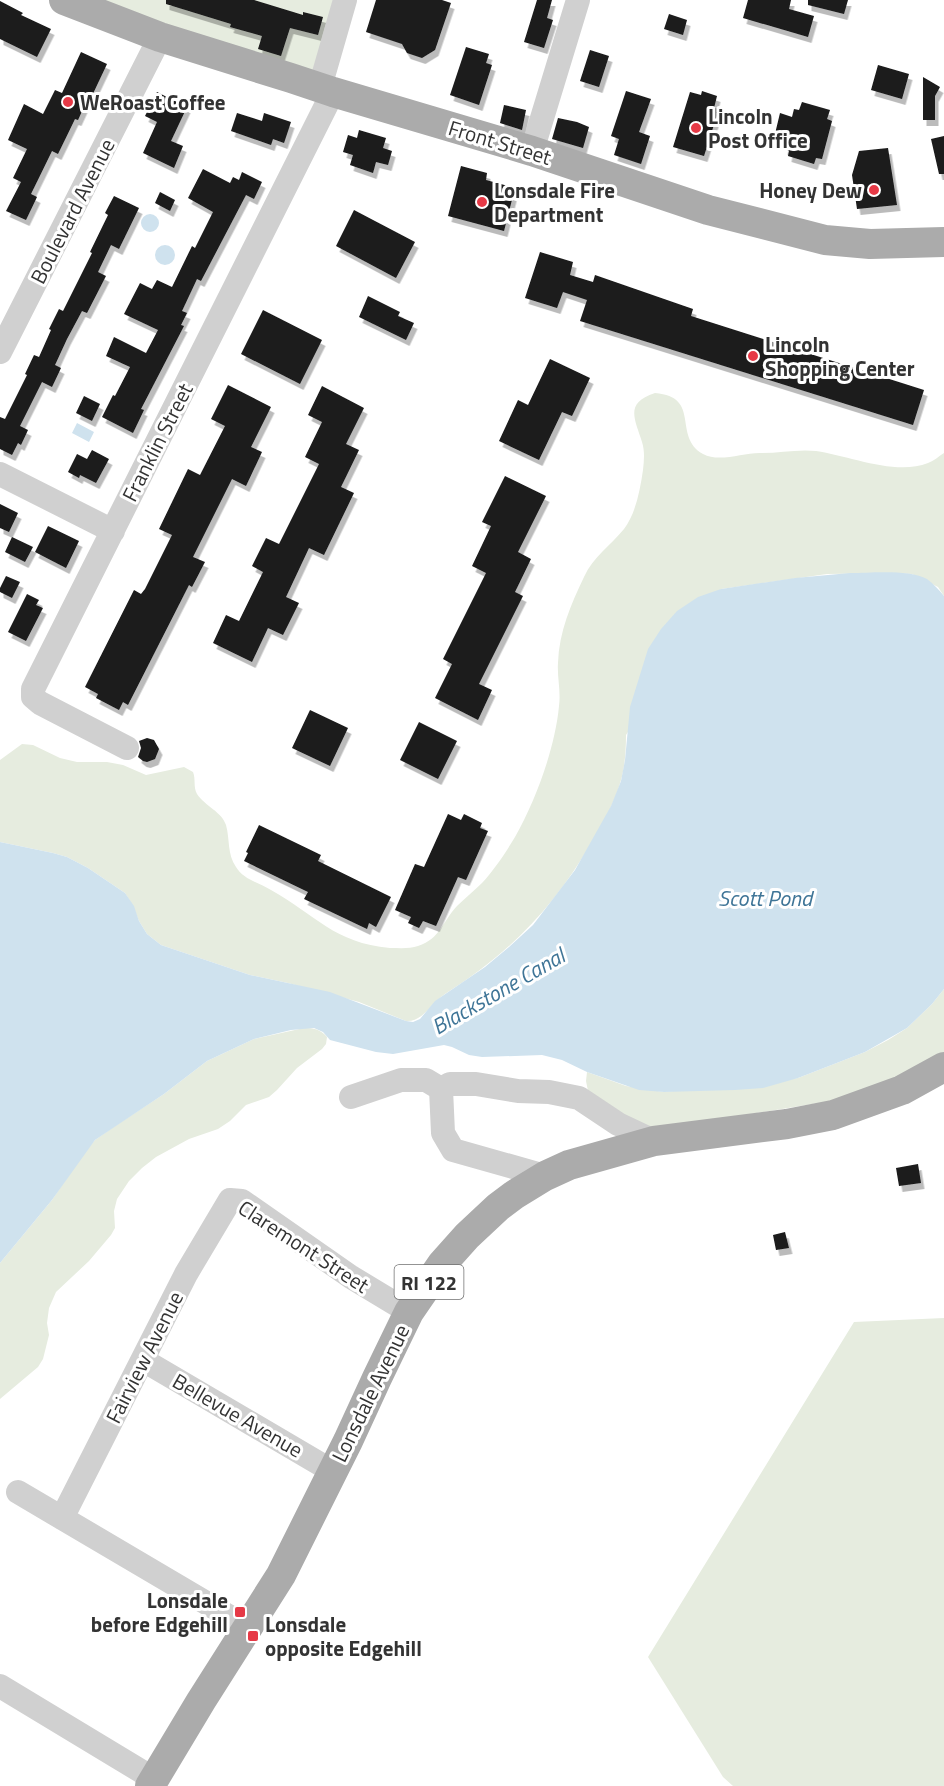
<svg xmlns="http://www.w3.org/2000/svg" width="944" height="1786" font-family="'Titillium Web',sans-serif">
	<defs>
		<filter id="shadow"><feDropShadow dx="3.5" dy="6" stdDeviation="0" flood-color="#0004"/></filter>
	</defs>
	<rect width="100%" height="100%" fill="#fff"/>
	<!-- green -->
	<path fill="#e6ecdf" d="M87 0H333L313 76Z
		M655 393C702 397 672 436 703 454 720 463 744 452 762 453 780 453 798 449 816 451 850 456 896 476 928 463 934 461 939 456 944 453V596L938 587 912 574 895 573 827 574 721 589 626 735C626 750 625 766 621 780 615 802 603 823 592 842 553 908 510 953 445 994 431 1003 423 1022 406 1021L359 1002 288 983 250 975 161 945 147 934 139 921 133 906 125 893 88 868 67 857 53 853 0 842V760L22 744 33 745 60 758 77 762H107L123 765 146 775 184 767 193 772C196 779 193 787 197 794 205 806 222 812 226 825 230 839 227 854 236 867 243 879 259 883 271 890 316 915 334 943 390 948 399 948 410 949 418 946 441 938 442 922 457 906 465 898 474 891 482 883 494 870 506 852 515 837 536 800 555 748 559 706 561 691 557 677 558 663 559 632 571 604 584 577 593 557 611 545 624 529 636 513 640 490 643 470 644 461 645 451 642 442 635 419 624 403 655 393Z
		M944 989V1052L878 1088 837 1100 646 1131 588 1091 586 1081 587 1072 626 1086 664 1092 798 1078 865 1052 888 1040 907 1028 932 1004Z
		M304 1028C314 1028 320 1029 327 1037L326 1044 322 1049 297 1068 277 1090 269 1097 246 1105 230 1121 218 1129 189 1139 156 1157 142 1168 129 1181 117 1199 114 1211 115 1228 111 1235 89 1261 56 1292 49 1308 47 1323 49 1335 43 1359 38 1367 0 1399V1263L52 1200 84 1153 95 1140 112 1128 164 1094 207 1061 254 1039Z
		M944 1318V1786H733L723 1777 648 1657 854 1322Z"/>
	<!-- water -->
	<path fill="#cfe2ee" d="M141 223a9 9 0 1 1 18 0a9 9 0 1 1-18 0Z
		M155 255a10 10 0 1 1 20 0a10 10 0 1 1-20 0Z
		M77 423 94 432 89 442 72 433Z
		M850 573C871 573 910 569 927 579 934 584 939 590 944 596V989L932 1004 907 1028 865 1052 798 1078 763 1088 735 1090 664 1092 639 1090 587 1072 562 1060 542 1055 482 1057 469 1055 452 1047 444 1045 393 1054 376 1052 330 1040 323 1032 314 1028 291 1030 254 1039 207 1061 164 1094 95 1140 52 1200 0 1263V842L53 853 67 857 88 868 125 893 134 906 139 921 147 934 161 945 250 975 330 992 406 1021 413 1022 420 1019 435 1001 485 967 509 947 533 925 575 870 611 806 621 781 625 760 630 707 648 649 661 629 677 611 698 597 721 589 795 578Z"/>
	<!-- building -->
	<path fill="#1a1a1a" filter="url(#shadow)" d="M166 0H254L303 15V12L323 17 318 35 290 28 281 56 258 49 262 36 230 27 231 24 166 4Z
		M376 0H442L451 3 435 50 422 58 407 53 402 44 366 32Z
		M537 0H552L547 18 553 20 544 48 524 42Z
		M748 0H791L789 9 814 16 808 37 743 18Z
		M808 0H848L844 14 808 5Z
		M0 1 23 13 21 15 51 29 37 57 0 39Z
		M669 14 687 20 683 35 664 29Z
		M466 47 489 54 486 63 492 65 479 105 450 95Z
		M590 50 609 56 599 87 580 81Z
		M81 52 107 64 90 100 88 98 78 120 75 119 58 154 52 151 31 194 37 197 26 220 6 211 21 182 13 178 27 149 8 140 24 104 43 114 55 90 62 93Z
		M878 65 909 74 902 99 871 90Z
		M923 77 940 87 935 96V120H923Z
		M626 91 651 99 639 132 650 136 641 164 614 155 619 139 611 136Z
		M702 91 717 96 714 108 719 109 704 156 673 147 690 92 701 95Z
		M157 92 187 107 171 141 183 146 174 168 143 153 157 122 145 116Z
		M802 102 830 110 827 119 832 121 822 159 816 158 814 164 788 156 789 151 784 149 786 142 774 138 780 113 792 117 794 109 799 110Z
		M504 105 526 110 522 130 500 123Z
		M237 113 262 121 264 113 291 122 284 143 273 139 271 145 231 131Z
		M558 118 577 122 589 127 583 148 552 139Z
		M359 130 386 138 383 148 392 151 388 165 376 162 373 173 350 165 353 155 343 152 348 135 357 138Z
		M944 136V174H939L931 139Z
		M888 148 897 205 857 209 852 175 859 151Z
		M461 166 487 173 486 180 515 188 504 231 448 216Z
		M203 169 230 183 233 177 239 180 242 172 262 182 254 199 246 195 201 281 197 279 182 311 187 313 181 325 184 326 141 409 144 410 133 433 102 417 113 395 115 396 130 367 106 356 114 337 146 353 158 330 124 314 140 283 152 289 157 280 172 287 192 246 195 248 213 212 188 198Z
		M160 192 175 200 170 211 155 203Z
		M114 196 139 208 119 249 111 245 98 272 106 276 87 313 82 311 67 339 55 365 61 368 52 387 42 382 20 426 28 430 21 445 18 443 12 455 0 449V417L5 419 27 375 25 374 34 355 39 357 51 330 49 329 59 309 63 311 92 253 90 252 108 215 105 213Z
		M354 210 415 242 396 278 336 246Z
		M540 252 573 262 570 275 593 282 595 275 693 309 691 316 924 390 913 425 580 321 587 300 563 292 557 308 525 298Z
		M368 296 400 312 398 316 414 323 406 340 359 317Z
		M263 310 322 340 300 384 241 354Z
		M550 359 590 378 572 416 562 412 539 460 499 441 518 400 528 405Z
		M228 385 271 407 251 447 262 452 246 486 232 479 193 557 205 562 192 587 189 585 128 705 123 702 119 710 96 698 98 694 85 687 134 590 141 594 145 589 172 535 159 529 188 469 200 475 225 426 211 419Z
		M322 386 364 408 346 444 359 450 341 487 354 493 324 555 309 548 286 597 299 603 283 635 268 628 252 662 213 643 226 615 239 621 263 572 252 566 266 538 279 544 319 464 305 457 322 422 308 415Z
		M84 396 100 404 92 421 76 413Z
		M92 450 109 459 96 483 80 475 79 478 68 472 77 454 87 459Z
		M505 476 546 496 518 552 531 559 515 592 523 596 479 684 492 690 478 720 435 698 452 664 443 659 486 573 472 566 491 526 482 522Z
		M0 504 18 513 9 532 0 528Z
		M48 526 79 541 66 568 35 552Z
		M12 537 33 547 25 562 5 552Z
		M6 576 20 582 12 598 0 592V588Z
		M27 594 39 600 36 605 43 608 26 641 8 632Z
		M310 710 348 728 330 766 292 748Z
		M419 722 457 741 438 779 400 760Z
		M147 738 154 740 159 749 155 759 147 762 143 761 138 757 141 748 139 741Z
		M448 814 461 820 464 814 482 823 480 828 488 831 466 880 458 877 436 926 423 921 419 928 408 923 411 917 395 910 415 864 424 867Z
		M259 825 321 855 318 861 391 897 376 927 369 923 367 929 304 899 308 892 244 861 248 853 246 852Z
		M918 1164 921 1183 899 1186 896 1168Z
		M785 1232 789 1248 776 1250 773 1235Z"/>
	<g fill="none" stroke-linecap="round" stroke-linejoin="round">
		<!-- minor -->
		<path stroke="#d0d0d0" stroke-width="24" d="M320 87 345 0
			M532 151 578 0
			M0 352 160 37
			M0 474 113 531
			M127 748 40 703 33 697V689L333 92
			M351 1097 401 1080H426L441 1089
			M545 1176 453 1150 443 1133 441 1089 450 1084H476L518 1091 549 1092 579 1098 618 1124 654 1141
			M143 1360 332 1471
			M18 1492 247 1627
			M62 1518 186 1274 230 1200 242 1201 351 1277 409 1312
			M0 1686 154 1779"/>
		<!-- major -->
		<path stroke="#ababab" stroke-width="30" d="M64 0 160 37 291 78 333 92 532 151 708 210 825 240 870 244 944 242
			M150 1786 201 1701 281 1575 348 1441 377 1378 409 1312 442 1264 467 1236 498 1207 514 1195 545 1176 569 1165 654 1141 787 1124 833 1115 902 1090 944 1067"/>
	</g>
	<!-- markers -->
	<g fill="#e63946" stroke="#fff" stroke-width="2">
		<circle cx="68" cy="102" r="6"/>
		<circle cx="696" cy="128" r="6"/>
		<circle cx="874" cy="190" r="6"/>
		<circle cx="482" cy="202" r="6"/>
		<circle cx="753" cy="356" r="6"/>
		<rect x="234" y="1606" width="12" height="12" rx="3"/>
		<rect x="247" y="1630" width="12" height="12" rx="3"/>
	</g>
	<g text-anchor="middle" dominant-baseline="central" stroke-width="6" stroke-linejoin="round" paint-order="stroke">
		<!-- shield labels -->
		<rect fill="#fff" stroke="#707070" stroke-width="1.5" x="394.5" y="1265" width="69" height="34" rx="4.5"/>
		<g font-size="20" font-weight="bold" fill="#333">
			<text x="429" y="1282">RI 122</text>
		</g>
		<!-- poi labels -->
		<g font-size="21" font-weight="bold" fill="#333" stroke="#fff" text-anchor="start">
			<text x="80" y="102">WeRoast Coffee</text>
			<text x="708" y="116">Lincoln<tspan x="708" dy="24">Post Office</tspan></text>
			<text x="494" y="190">Lonsdale Fire<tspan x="494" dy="24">Department</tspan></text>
			<text x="862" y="190" text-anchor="end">Honey Dew</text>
			<text x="765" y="344">Lincoln<tspan x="765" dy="24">Shopping Center</tspan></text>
			<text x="228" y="1600" text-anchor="end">Lonsdale<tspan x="228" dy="24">before Edgehill</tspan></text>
			<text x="265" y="1624">Lonsdale<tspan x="265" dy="24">opposite Edgehill</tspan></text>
		</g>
		<!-- street labels -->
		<g font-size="21" fill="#333" stroke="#fff">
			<text transform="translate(500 142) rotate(17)">Front Street</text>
			<text transform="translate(72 211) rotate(-63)">Boulevard Avenue</text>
			<text transform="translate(157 442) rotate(-63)">Franklin Street</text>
			<text transform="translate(304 1246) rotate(33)">Claremont Street</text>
			<text transform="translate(144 1357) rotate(-63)">Fairview Avenue</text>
			<text transform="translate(370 1393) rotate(-64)">Lonsdale Avenue</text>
			<text transform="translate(238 1415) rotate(30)">Bellevue Avenue</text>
		</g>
		<!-- water labels -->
		<g font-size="22" font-style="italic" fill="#3f7597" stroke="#fff">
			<text x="765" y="898">Scott Pond</text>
			<text transform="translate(498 991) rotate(-30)">Blackstone Canal</text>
		</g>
	</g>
</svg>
